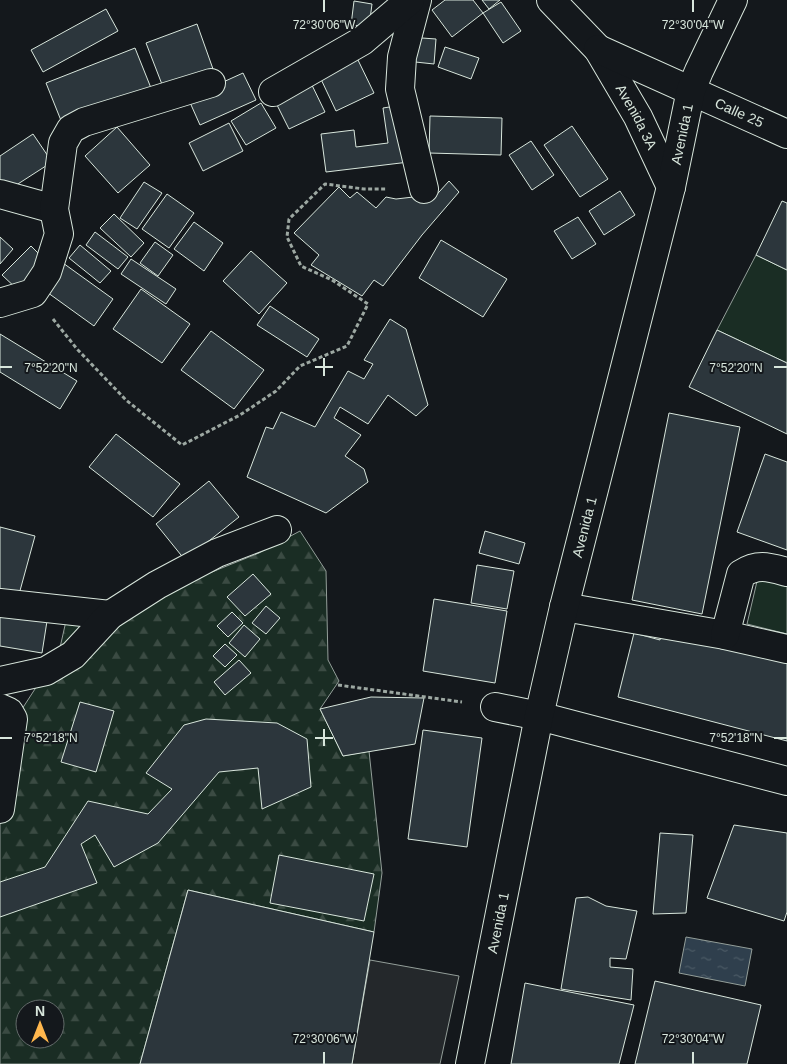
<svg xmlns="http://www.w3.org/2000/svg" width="787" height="1064" font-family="Helvetica,sans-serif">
	<defs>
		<pattern id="forest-firs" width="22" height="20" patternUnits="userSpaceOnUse" patternTransform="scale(1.25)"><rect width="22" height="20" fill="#1a2d24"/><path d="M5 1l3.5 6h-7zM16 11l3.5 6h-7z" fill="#3b4b43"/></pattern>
		<pattern id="water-ripples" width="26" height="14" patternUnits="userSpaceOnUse" patternTransform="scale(1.25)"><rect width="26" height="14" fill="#2f3f4d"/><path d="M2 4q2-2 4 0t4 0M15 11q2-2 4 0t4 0" fill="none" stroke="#4c5b66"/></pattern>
	</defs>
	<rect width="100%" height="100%" fill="#14181c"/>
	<!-- forest -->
	<path fill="url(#forest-firs)" stroke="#939e99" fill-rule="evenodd" d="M300 531 326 571 328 660 339 681 320 709 343 756 369 751 382 873 374 932 188 890 140 1064H0V757L22 709 59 652 66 621 145 599 259 553ZM25 1009H55V1039H25Z"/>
	<!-- park -->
	<path fill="#1a2d24" stroke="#939e99" d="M756 255 787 270V363L717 330Z
		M758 577 787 584V634L747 624Z"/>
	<!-- parking -->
	<path fill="#24282b" stroke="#939e99" d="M370 960 459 976 440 1064H352Z"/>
	<!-- water -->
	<path fill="url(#water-ripples)" stroke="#939e99" d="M686 937 752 949 745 986 679 973Z"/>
	<!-- building -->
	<path fill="#2c363c" stroke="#d8e6dc" d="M445 0H473L483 13 452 37 432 10Z
		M482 0H500L489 9Z
		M354 1 372 4 369 27 351 25Z
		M501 2 521 31 503 43 483 13Z
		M106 9 118 31 43 72 31 50Z
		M197 24 213 69 163 87 146 43Z
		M408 37 436 39 434 64 406 61Z
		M445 47 479 58 471 79 438 67Z
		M135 48 153 93 64 128 46 83Z
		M357 58 374 93 336 111 319 75Z
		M243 73 256 100 200 125 188 98Z
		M308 77 325 112 289 129 272 95Z
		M261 103 276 128 246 145 231 121Z
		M402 105 409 162 326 172 321 134 354 130 356 147 388 143 383 108Z
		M430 116 502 118 501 155 429 153Z
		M229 123 243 151 203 171 189 143Z
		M572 126 608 179 580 197 544 145Z
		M117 127 150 165 118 193 85 156Z
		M33 134 52 162 7 191 0 180V156Z
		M531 141 554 175 532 190 509 155Z
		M449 181 459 192 422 235 383 286 374 280 362 296 311 265 319 255 294 233 339 187 350 198 357 192 376 208 386 197 396 199 422 196 430 202Z
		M144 182 162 193 137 229 120 218Z
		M620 191 635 215 604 235 589 211Z
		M167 194 194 213 169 248 142 229Z
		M782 201 787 203V270L756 255Z
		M114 214 144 243 131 257 100 228Z
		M578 217 596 244 572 259 554 231Z
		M194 222 223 243 204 271 174 249Z
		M95 232 128 257 118 269 86 245Z
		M0 237 13 249 0 264Z
		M441 240 507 279 483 317 419 278Z
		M155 242 173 255 158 276 140 263Z
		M80 245 111 271 100 283 69 258Z
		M31 246 47 262 18 290 2 275Z
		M251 251 287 283 259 314 223 281Z
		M131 259 176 289 166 304 121 274Z
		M63 263 113 299 94 326 44 290Z
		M141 289 190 324 162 363 113 329Z
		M270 306 319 339 307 357 257 325Z
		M390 319 406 329 428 405 416 416 388 395 368 424 340 407 334 418 361 435 345 456 364 469 368 482 326 513 247 477 266 427 273 429 281 412 315 427 348 371 364 379 373 364 364 360Z
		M717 330 787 363V434L689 387Z
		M211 331 264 370 234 409 181 370Z
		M0 334 77 381 60 409 0 372Z
		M669 413 740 427 702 614 632 600Z
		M116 434 180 484 153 517 89 467Z
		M765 454 787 462V550L737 532Z
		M209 481 239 517 185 560 156 524Z
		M0 527 35 536 18 598 0 593Z
		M485 531 525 543 519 564 479 553Z
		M477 565 514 571 507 609 471 603Z
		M253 574 271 594 245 616 227 597Z
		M434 599 507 611 495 683 423 671Z
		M266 606 280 618 266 634 252 623Z
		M232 612 243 623 228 637 217 626Z
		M0 613 47 621 42 653 0 646Z
		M244 625 260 639 245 657 229 643Z
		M662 629 787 661V741L618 697 634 633 660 640Z
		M225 644 237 655 225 667 213 656Z
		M239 660 251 673 225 695 214 682Z
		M371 697 424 698 415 744 343 756 320 709Z
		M80 702 114 711 96 772 61 762Z
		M206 719 277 723 307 739 311 787 262 809 258 768 219 772 158 843 114 867 95 835 81 844 97 883 0 917V882L45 867 88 801 148 814 172 789 146 773 184 725Z
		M423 730 482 738 467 847 408 839Z
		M734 825 787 833V912L784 921 707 898Z
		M660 833 693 835 686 913 653 914Z
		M279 855 374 874 364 921 270 903Z
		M188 890 374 932 352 1064H140Z
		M588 897 606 906 637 911 626 959 610 958V967L633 969 631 1000 561 989 576 898Z
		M655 981 761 1005 747 1064H635Z
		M525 983 634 1005 619 1064H511Z"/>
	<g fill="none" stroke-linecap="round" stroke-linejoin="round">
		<!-- minor casing -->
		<g stroke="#d8e6dc" stroke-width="30">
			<g id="minor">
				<path d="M417 0 402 57 400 89 424 189"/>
				<path id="s1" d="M551 0 598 49 638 117 671 187"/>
				<path id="s2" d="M598 49 787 134"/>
				<path d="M273 92 362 41 410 0"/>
				<path d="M0 194 54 209"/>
				<path d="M0 303 33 293 47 272 59 234 54 209 63 143 71 129 84 122 211 83"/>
				<path d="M0 603 110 615"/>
				<path d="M564 607 725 635 787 649"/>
				<path d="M725 635 741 574C758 563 769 567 787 572"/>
				<path d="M0 681 46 671 73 655 110 615 157 585 217 553 277 530"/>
				<path d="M495 707 539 716 787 781"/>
				<path d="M0 708 9 712 13 719 0 809"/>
				<path id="s3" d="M470 1064 539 716 564 607 671 187 691 90 699 71 733 0"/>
			</g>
		</g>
		<!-- path -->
		<path stroke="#9da8a2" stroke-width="3" stroke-dasharray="4 2.5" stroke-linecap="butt" d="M53 319 77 349 126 400 182 445 240 415 276 391 300 366 347 346 368 304 332 280 301 266 287 237 289 219 325 184 364 189H387
			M338 685 462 702"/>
		<!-- minor -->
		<use href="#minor" stroke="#14181c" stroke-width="28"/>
	</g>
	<!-- ticks -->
	<path fill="none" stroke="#d8e6dc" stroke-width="2" d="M324 0V12M693 0V12M324 358V376M0 367H12M315 367H333M774 367H787M324 729V746M0 738H12M315 738H333M774 738H787M324 1052V1064M693 1052V1064"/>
	<g text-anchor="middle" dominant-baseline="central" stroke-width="4" stroke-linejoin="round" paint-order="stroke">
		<!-- street labels -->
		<g font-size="14" fill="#d8e6dc" stroke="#14181c">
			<text stroke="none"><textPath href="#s2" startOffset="155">Calle 25</textPath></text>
			<text stroke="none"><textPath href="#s1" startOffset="146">Avenida 3A</textPath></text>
			<text stroke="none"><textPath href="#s3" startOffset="954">Avenida 1</textPath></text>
			<text stroke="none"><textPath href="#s3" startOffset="549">Avenida 1</textPath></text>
			<text stroke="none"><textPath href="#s3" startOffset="144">Avenida 1</textPath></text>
		</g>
	</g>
	<g font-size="12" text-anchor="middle" fill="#d8e6dc" stroke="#14181c" stroke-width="4" stroke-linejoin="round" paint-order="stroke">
		<text x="324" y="29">72°30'06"W</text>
		<text x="693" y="29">72°30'04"W</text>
		<text x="51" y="372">7°52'20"N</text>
		<text x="736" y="372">7°52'20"N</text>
		<text x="51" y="742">7°52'18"N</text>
		<text x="736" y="742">7°52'18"N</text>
		<text x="324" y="1043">72°30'06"W</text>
		<text x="693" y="1043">72°30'04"W</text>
	</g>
	<!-- north arrow -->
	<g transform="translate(40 1024)"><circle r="24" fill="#14181c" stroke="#626a69"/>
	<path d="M0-4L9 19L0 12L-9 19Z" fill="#ffb74d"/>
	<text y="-8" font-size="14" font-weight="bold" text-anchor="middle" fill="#d8e6dc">N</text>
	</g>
</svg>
